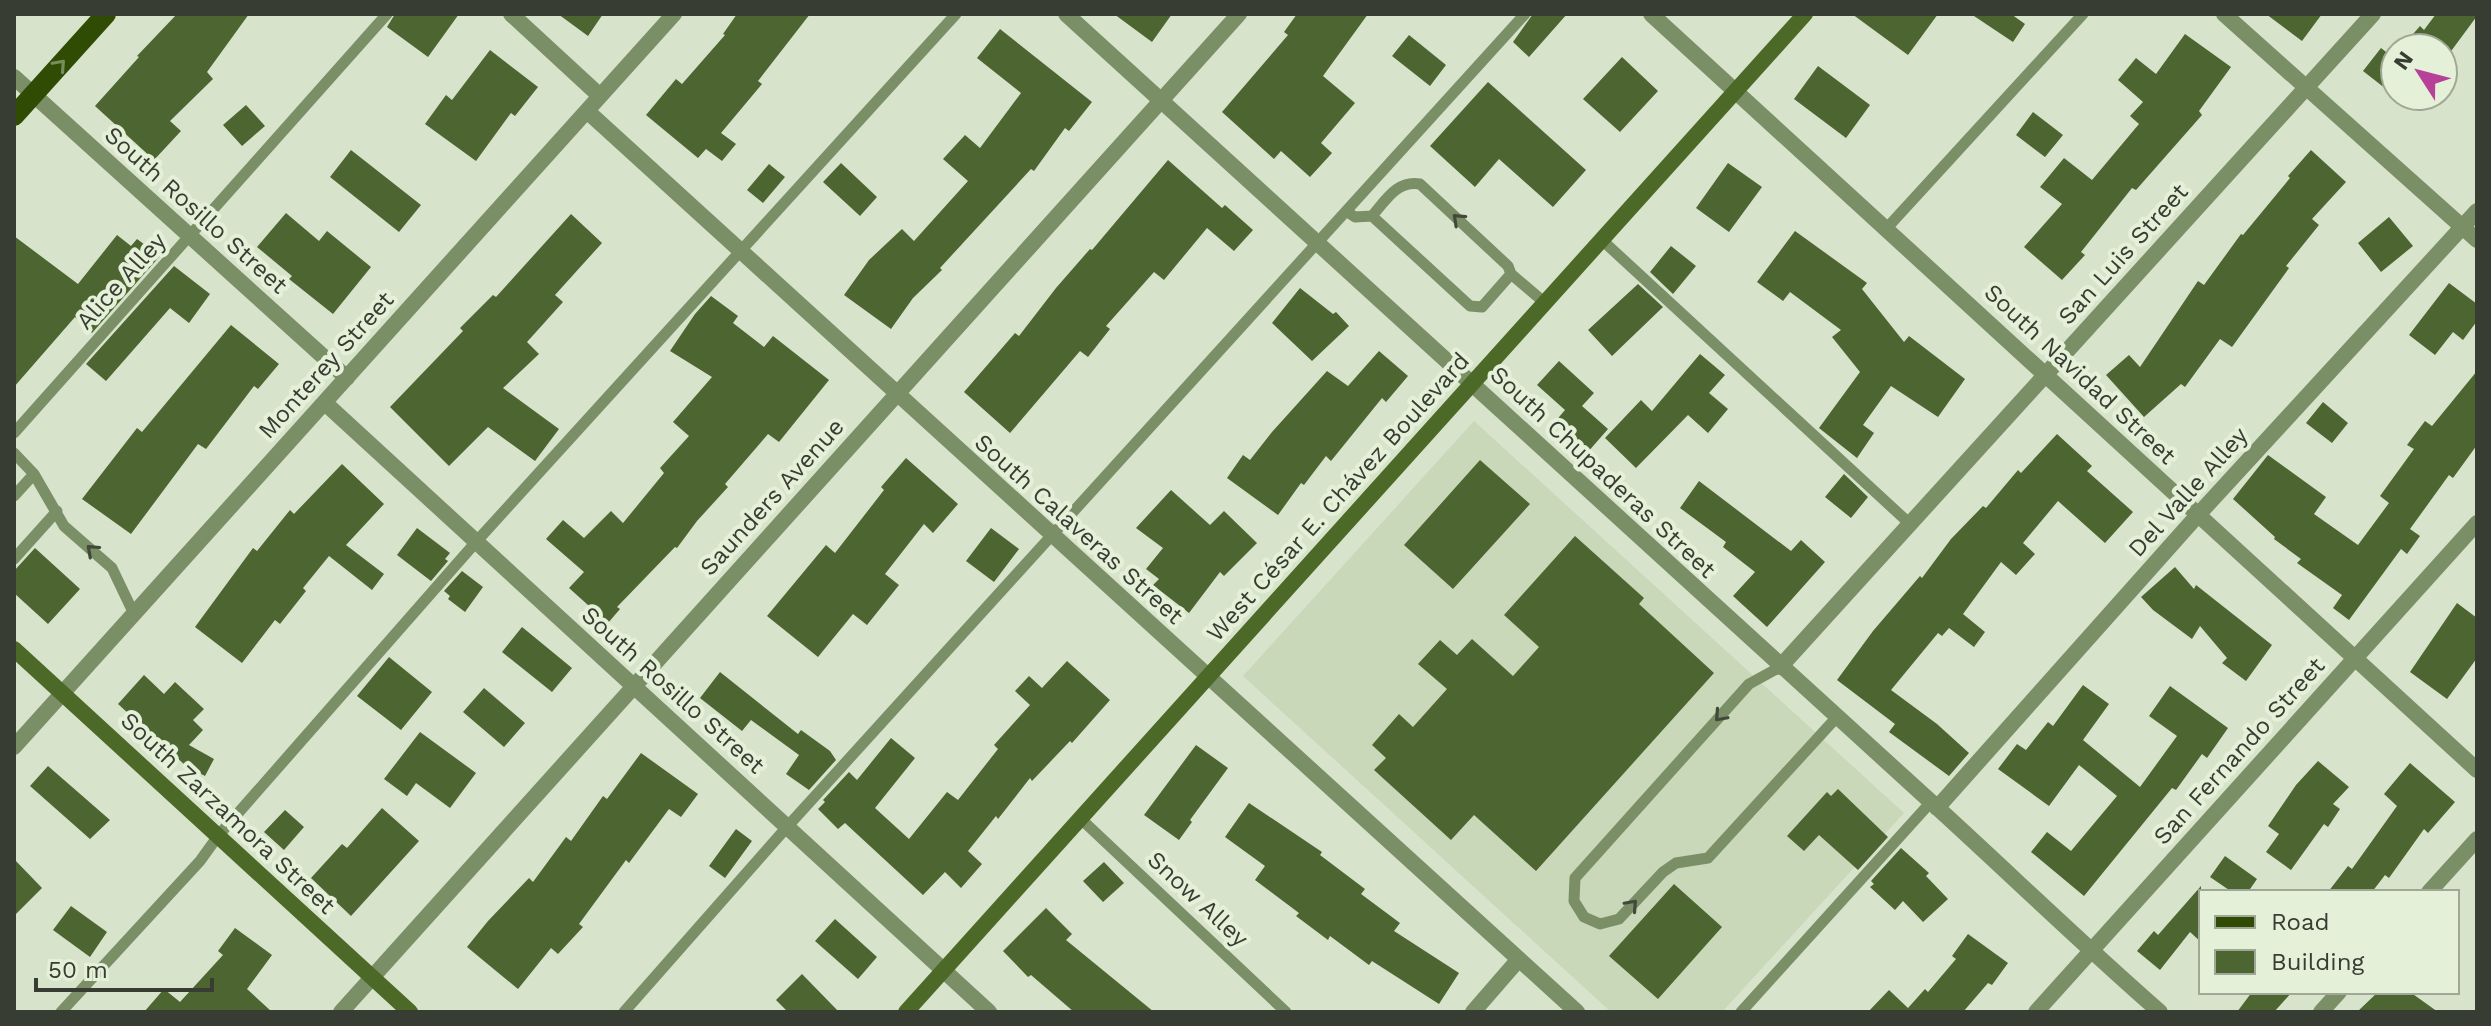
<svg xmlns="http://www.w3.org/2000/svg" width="2491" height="1026" font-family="'Work Sans',sans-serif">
	<rect width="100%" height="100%" fill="#d7e3cb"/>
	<!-- built -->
	<path fill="#c8d8b9" d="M1474 421 1904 813 1722 1012H1611L1243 676Z"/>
	<!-- building -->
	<path fill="#4d6530" d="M177 14H249L207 72 213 79 170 121 181 131 154 160 95 106 139 57 137 56Z
		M395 14H459L428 57 387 27Z
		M558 14H603L588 36Z
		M737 14H810L758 81 762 84 721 133 736 144 722 161 706 149 698 158 646 115 676 79 682 84 725 35 723 34Z
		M1114 14H1172L1152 42Z
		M1297 14H1368L1323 76 1355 103 1321 143 1332 153 1310 177 1281 151 1274 159 1222 112 1288 35 1284 32Z
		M1533 14H1567L1529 57 1513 42Z
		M1852 14H1938L1908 55Z
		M1971 14H2011L2025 24 2013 42Z
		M2266 14H2322L2302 41Z
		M2436 14H2477V16L2443 62V48H2401L2420 26 2424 30Z
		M1000 29 1092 102 1069 131 1065 128 1034 171 1031 169 940 268 942 270 913 298 891 329 844 295 869 260 902 229 914 241 968 181 943 159 965 135 980 148 1021 93 977 58Z
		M2185 34 2231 67 2199 111 2202 115 2136 190 2132 188 2081 252 2085 255 2062 280 2024 247 2062 204 2040 187 2064 158 2092 180 2139 124 2130 116 2143 102 2118 80 2136 58 2156 74Z
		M1409 35 1446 65 1430 86 1392 56Z
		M2381 48 2395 59V96L2363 71Z
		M490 50 538 87 515 116 511 113 476 161 425 124 446 95 452 100Z
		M1622 57 1658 91 1620 132 1583 99Z
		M1818 66 1870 105 1846 138 1794 99Z
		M1488 82 1586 170 1553 207 1499 159 1475 187 1430 146Z
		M246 105 265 126 242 146 223 125Z
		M2033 112 2063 135 2045 157 2016 135Z
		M351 150 421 205 399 232 330 177Z
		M2311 150 2346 182 2312 219 2319 225 2286 266 2289 268 2232 347 2220 339 2185 387 2181 384 2144 417 2106 375 2129 355 2140 367 2198 281 2204 285 2241 234 2243 235 2290 178 2288 176Z
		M1168 160 1222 208 1225 205 1253 230 1234 251 1207 228 1164 280 1154 272 1106 326 1110 329 1088 357 1080 351 1010 433 964 392 1015 333 1019 336 1056 288 1090 249 1092 250Z
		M841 163 877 197 860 216 823 182Z
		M1728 163 1762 187 1729 232 1696 208Z
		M769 164 785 177 763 203 747 190Z
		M286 213 319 241 327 231 371 267 333 314 289 279 292 276 257 247Z
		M571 214 602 243 555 295 563 302 527 342 539 354 503 388 559 429 535 461 488 427 449 466 390 407 463 331 460 328 493 295 496 297Z
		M2389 217 2413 246 2381 272 2358 243Z
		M1795 231 1867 283 1862 289 1904 342 1909 336 1965 379 1938 417 1891 386 1863 425 1874 433 1857 458 1819 428 1860 372 1832 337 1841 330 1790 292 1783 301 1757 282Z
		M117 235 131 246 137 239 160 256 92 333 75 317 14 387V236L78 284Z
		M1671 246 1696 266 1673 294 1650 272Z
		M174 266 210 294 189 323 170 308 106 381 86 364Z
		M2449 283 2477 304V321L2463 340 2453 332 2435 355 2409 335Z
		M1638 284 1663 307 1612 356 1588 330Z
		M1300 288 1333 314 1336 312 1349 326 1312 361 1272 323Z
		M711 296 738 316 733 323 764 347 773 336 829 380 779 442 768 434 725 484 728 487 697 521 677 548 675 547 617 607 620 609 608 623 569 588 584 572 546 539 563 520 584 538 611 511 623 523 664 473 660 468 689 436 673 422 712 377 670 351 695 314Z
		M231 325 279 364 258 389 254 386 206 449 198 444 131 534 82 499 137 428 142 432Z
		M1379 351 1408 376 1386 402 1382 398 1331 461 1326 456 1304 485 1301 483 1278 515 1227 478 1243 455 1250 460 1272 432 1327 371 1348 386Z
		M1700 354 1725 375 1709 393 1728 409 1708 433 1688 415 1636 468 1605 438 1641 400 1652 411Z
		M1559 361 1594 393 1582 406 1608 429 1587 453 1554 423 1565 410 1537 385Z
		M2477 371V445L2453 478 2449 475 2410 529 2420 536 2407 554 2401 549 2349 620 2333 608 2342 595 2297 563 2301 559 2274 539 2275 537 2233 499 2268 455 2326 497 2314 514 2358 545 2389 503 2380 496 2414 449 2407 445 2425 421 2432 426Z
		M2323 402 2348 423 2332 443 2306 423Z
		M2057 434 2092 466 2087 471 2133 512 2105 543 2058 501 2023 543 2035 554 2016 575 2001 562 1963 614 1985 632 1974 647 1949 628 1942 636 1938 633 1891 690 1937 724 1969 753 1949 776 1889 732 1895 724 1837 680 1873 631 1920 576 1922 578 1951 539 1983 506 1986 508 2018 470 2021 473Z
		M906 458 958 504 933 533 924 524 885 574 899 585 867 625 853 614 818 657 767 616 826 545 835 553 884 490 881 487Z
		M1480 460 1530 504 1453 589 1404 545Z
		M342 464 384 504 346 545 384 574 372 590 329 556 303 588 306 591 280 624 275 620 242 663 195 627 253 548 257 551 290 510 294 514Z
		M1844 474 1868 497 1851 518 1825 497Z
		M1699 481 1791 551 1801 540 1825 562 1767 627 1733 596 1755 572 1723 547 1726 542 1680 508Z
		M1171 490 1210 525 1224 511 1257 543 1224 576 1220 572 1189 613 1153 585 1159 579 1146 569 1163 548 1136 528Z
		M417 528 450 553 445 559 448 561 431 581 397 555Z
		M991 528 1019 549 994 582 966 561Z
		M1575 536 1644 598 1639 604 1714 673 1536 871 1474 815 1451 840 1374 770 1386 758 1372 745 1399 714 1413 727 1447 689 1418 664 1440 640 1457 655 1472 639 1513 676 1539 647 1504 615Z
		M35 548 80 589 48 624 14 593V571Z
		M2175 567 2194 589 2196 585 2272 645 2246 681 2222 663 2227 658 2200 626 2192 639 2153 610 2141 597Z
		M462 571 483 587 465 612 448 599 450 596 444 591Z
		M2457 603 2477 618V658L2447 699 2410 672Z
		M522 627 572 668 552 692 502 652Z
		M389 657 432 692 401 730 357 696Z
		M1067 661 1110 700 1072 743 1070 741 1032 781 1030 778 998 819 996 816 968 851 982 864 961 888 945 872 923 895 845 823 838 829 818 809 825 802 823 800 849 772 857 780 891 738 915 758 875 808 909 839 947 792 958 800 998 749 994 745 1030 705 1015 691 1029 676 1042 688Z
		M720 672 798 734 801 730 830 751 836 760 809 790 786 774 799 755 751 720 742 731 700 698Z
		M144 675 164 694 175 682 204 709 193 720 203 730 189 745 214 759 205 776 186 766 118 704Z
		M2083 685 2109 704 2083 740 2140 787 2177 736 2149 716 2170 686 2228 728 2207 758 2202 754 2176 790 2172 788 2084 896 2031 852 2047 832 2071 851 2117 796 2079 765 2049 806 1998 769 2017 744 2026 750 2048 722 2053 726Z
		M484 688 525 723 504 747 463 712Z
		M420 732 476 773 450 808 416 783 407 796 384 779Z
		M1196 745 1228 768 1190 820 1192 822 1179 840 1144 815Z
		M641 753 698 794 681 817 669 809 629 863 626 860 579 924 583 927 558 954 551 948 518 989 467 947 488 921 529 878 533 882 566 837 571 841 603 796 607 799Z
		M2318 761 2349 787 2333 804 2340 809 2328 827 2324 824 2291 870 2266 852 2279 834 2268 826 2296 785Z
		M2410 763 2455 802 2428 833 2424 829 2389 878 2385 875 2372 892H2328L2348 866 2352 869 2397 806 2384 794Z
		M48 766 110 820 90 839 30 786Z
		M1838 789 1888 837 1858 870 1819 835 1804 851 1787 836 1827 792 1831 796Z
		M1249 803 1322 852 1320 855 1365 889 1361 894 1400 923 1394 931 1459 973 1439 1004 1372 961 1369 965 1330 936 1328 940 1296 916 1299 913 1255 880 1265 866 1225 837Z
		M382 808 419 841 351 916 311 878 342 844 347 848Z
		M285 810 304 827 284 850 264 832Z
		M736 829 752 841 725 878 709 866Z
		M1901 848 1929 873 1926 876 1948 899 1923 922 1903 901 1895 910 1870 887 1874 884 1871 881Z
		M2225 856 2257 879 2248 892H2232L2210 877Z
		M14 859 42 888 14 916Z
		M1104 862 1124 883 1103 902 1083 881Z
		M1674 884 1722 927 1658 999 1609 956Z
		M2201 886V942L2190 932 2160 970 2137 951 2154 931 2158 935Z
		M71 906 107 932 90 957 53 930Z
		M1046 908 1072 934 1066 940 1154 1012H1074L1031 975 1028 977 1003 951Z
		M835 919 877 957 858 979 815 941Z
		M235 928 272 955 247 989 272 1012H144L164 989 180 1002 223 955 218 951Z
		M1968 934 2008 963 1992 985 1988 983 1963 1012H1868L1889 990 1908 1008 1925 989 1928 992 1956 959 1952 956Z
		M802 974 839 1012H788L776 1000Z
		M2252 992H2292L2274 1012H2237Z
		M2378 992H2410L2438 1012H2357Z"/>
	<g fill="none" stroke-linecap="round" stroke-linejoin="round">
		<!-- lane -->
		<path stroke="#7a8f66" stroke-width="11" d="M1346 211 1355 217 1372 216C1386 200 1397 180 1420 184L1508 266 1511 274 1545 303
			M1372 216 1470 306 1482 307 1511 274
			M1886 229 2083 14
			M1602 240 1910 524
			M14 433 387 14
			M14 453 34 474 64 526 112 568 134 614
			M14 496 34 474
			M14 559 57 511
			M1780 667 1749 684 1575 878 1574 901 1584 917 1600 924 1619 919 1663 872 1676 863 1708 858 1836 718
			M1081 819 1286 1012
			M61 1012 200 861 218 836 476 542 956 14
			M624 1012 787 827 1525 14
			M1741 1012 1931 802"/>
		<!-- street -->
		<path stroke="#7a8f66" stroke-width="16" d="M511 14 600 96
			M1066 14C1355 275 1641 540 1930 801 2007 871 2082 944 2160 1012
			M1651 14 2477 770
			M2224 14 2477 240
			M14 77 347 378
			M587 111 1577 1012
			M325 403 989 1012
			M1780 667 2373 14
			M14 747 674 14
			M1937 808 2197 516 2477 211
			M2429 892 2477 839
			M341 1012 1239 14
			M1473 1012 1519 959
			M2036 1012 2477 523
			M2321 1012 2339 992"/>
		<!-- secondary -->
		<path stroke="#4c6928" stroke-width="16" d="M14 649 410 1012
			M906 1012 1805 14"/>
		<!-- primary -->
		<path stroke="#304b04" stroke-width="20" d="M14 116 106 14"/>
	</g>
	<!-- one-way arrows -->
	<defs><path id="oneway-chevron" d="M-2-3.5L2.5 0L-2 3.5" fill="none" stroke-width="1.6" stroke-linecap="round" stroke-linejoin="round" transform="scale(2)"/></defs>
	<use stroke="#788d59" href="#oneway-chevron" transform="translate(60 65) rotate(-48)"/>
	<g stroke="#42493b">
		<use href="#oneway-chevron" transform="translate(1458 219) rotate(-137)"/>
		<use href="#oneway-chevron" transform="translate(92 550) rotate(-138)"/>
		<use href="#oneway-chevron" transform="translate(1720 716) rotate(132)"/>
		<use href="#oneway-chevron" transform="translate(1632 905) rotate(-48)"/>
	</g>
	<g text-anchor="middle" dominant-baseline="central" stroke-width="8" stroke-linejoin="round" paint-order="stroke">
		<!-- street labels -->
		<g font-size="24" fill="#383d33" stroke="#e4f0d8">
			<text transform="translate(196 210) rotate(42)">South Rosillo Street</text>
			<text transform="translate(2123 254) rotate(-48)">San Luis Street</text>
			<text transform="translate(121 281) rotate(-48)">Alice Alley</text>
			<text transform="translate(326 365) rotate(-48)">Monterey Street</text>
			<text transform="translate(2080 374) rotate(43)">South Navidad Street</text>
			<text transform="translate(1603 472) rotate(43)">South Chupaderas Street</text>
			<text transform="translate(2188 492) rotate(-48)">Del Valle Alley</text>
			<text transform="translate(772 497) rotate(-48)">Saunders Avenue</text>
			<text transform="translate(1338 497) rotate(-48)">West César E. Chávez Boulevard</text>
			<text transform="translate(1079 529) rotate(42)">South Calaveras Street</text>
			<text transform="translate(673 690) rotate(42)">South Rosillo Street</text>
			<text transform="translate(2239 751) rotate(-48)">San Fernando Street</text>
			<text transform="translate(228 813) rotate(43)">South Zarzamora Street</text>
			<text transform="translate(1198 899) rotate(43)">Snow Alley</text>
		</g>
	</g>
	<!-- border -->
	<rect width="2491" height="1026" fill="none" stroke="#383d33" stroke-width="32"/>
	<!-- legend -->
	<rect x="2199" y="890" width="260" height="104" fill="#e4f0d8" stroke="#9fa896" stroke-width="2"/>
	<rect x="2215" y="916" width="40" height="12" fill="#304b04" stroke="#9fa896" stroke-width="2"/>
	<text x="2271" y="930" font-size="24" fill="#383d33">Road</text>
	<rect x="2215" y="950" width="40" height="24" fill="#4d6530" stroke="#9fa896" stroke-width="2"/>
	<text x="2271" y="970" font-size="24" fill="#383d33">Building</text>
	<!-- north arrow -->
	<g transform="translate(2419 72) rotate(306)"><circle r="38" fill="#e4f0d8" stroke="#9fa896" stroke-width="2"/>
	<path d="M0-6L14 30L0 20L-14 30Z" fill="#b74198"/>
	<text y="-12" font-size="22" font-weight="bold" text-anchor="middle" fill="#383d33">N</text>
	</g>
	<!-- scale -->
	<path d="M36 978v12h176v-12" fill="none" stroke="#383d33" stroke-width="4"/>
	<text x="48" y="978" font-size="24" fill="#383d33" stroke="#e4f0d8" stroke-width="6" paint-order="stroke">50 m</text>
</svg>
